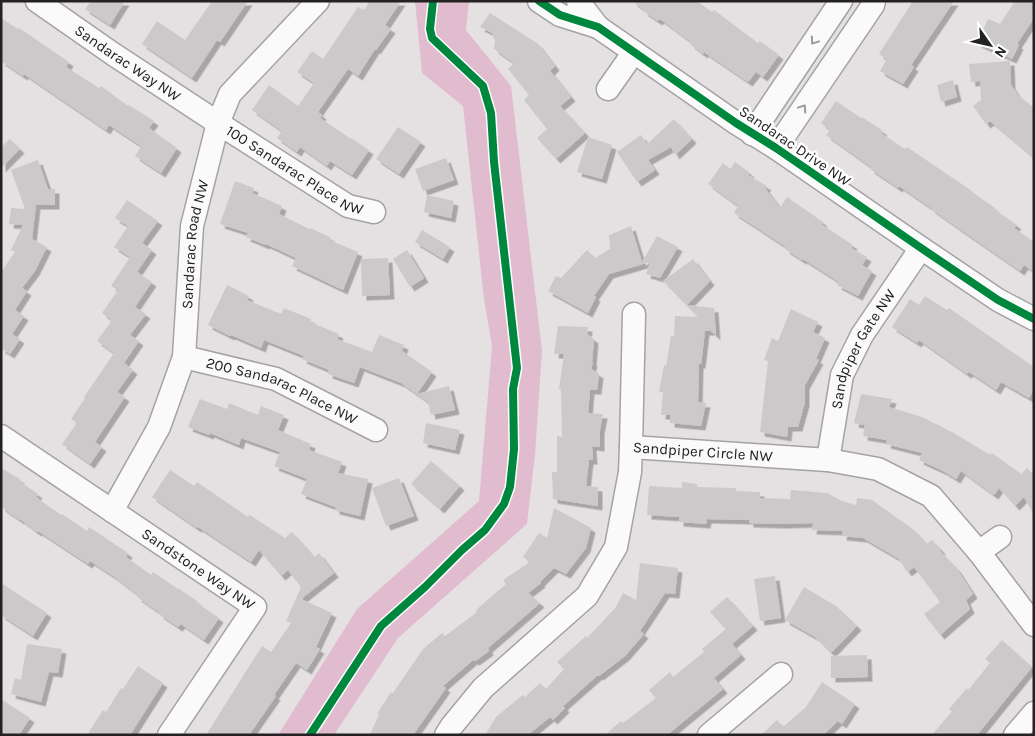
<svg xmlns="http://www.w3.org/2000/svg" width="1035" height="736" font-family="Karla,sans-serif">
	<defs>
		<filter id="shadow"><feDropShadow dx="4.5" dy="4.5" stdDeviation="0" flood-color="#0004"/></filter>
	</defs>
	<rect width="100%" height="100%" fill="#e5e1e3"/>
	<!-- green -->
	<path fill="#e1bccf" d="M415 1H469L466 30 511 86 542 351 535 455 527 524 398 638 334 735H278L357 609 479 501 492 346 484 299 463 106 422 73Z"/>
	<!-- building -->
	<path fill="#cbc9ca" filter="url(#shadow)" d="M91 1H125L110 25 85 9Z
		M212 1H248L220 42 217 40 192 78 142 44 157 21 185 40Z
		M370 1H401L385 25 391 29 376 50 375 49 358 76 348 69 318 112 322 115 320 118 351 139V138L369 150 352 175 330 161 327 166 300 147 297 152 277 138 282 131 252 110 269 85 298 106 314 83 297 72 312 51 323 59 358 7 364 10Z
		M632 1H697L712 12 714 10 758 43 760 41 779 55 763 77 756 72 748 82 704 52 703 54 690 44 691 42 660 19 658 21 643 11 644 10Z
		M913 1H954L911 65 914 67 903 84 880 71 887 59 879 54Z
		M1015 1H1034V18L1017 44 1019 45 1012 59 977 43 988 19 1000 24Z
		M490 13 537 43 555 66 550 71 571 97 560 106 585 133 556 159 537 138 547 129 524 100 529 95 508 69 514 63 494 49 495 41 492 33 480 27Z
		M1 18 18 29 19 28 69 62 66 67 99 88 101 86 128 106 129 105 154 121 149 128 177 148 161 173 135 156 141 146 109 125 106 130 24 74 23 76 1 61Z
		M1010 61 1011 85 1018 95 1034 108V158L990 121 986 124 973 106 981 100 980 81 971 82 969 64Z
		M953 80 957 97 941 102 937 85Z
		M836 101 861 118 862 117 883 131 881 133 905 149 907 147 972 191V192L995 208 994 209 1017 225 1014 228 1034 242V272L1024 265 1020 271 961 230 931 209V208L899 186 898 188 885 179 870 169 871 167 826 135 830 130 821 123Z
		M674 119 692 139 675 155 671 147 648 160 655 170 637 182 617 152 641 135 647 144Z
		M398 127 421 142 399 174 376 159Z
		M588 137 612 145 602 179 577 172Z
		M10 139 20 149 1 168V147Z
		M446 158 454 180 423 191 415 169Z
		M38 160 48 189H55V205H36L32 239 47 247 35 271 22 288 27 291 15 310 24 316 12 334 20 339 10 354 2 349 1 350V272L15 252 11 250 23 225 9 224 11 208 25 209 11 170Z
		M735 162 750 173 748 175 767 186 765 188 780 208 787 197 823 222 821 224 853 245 851 248 867 257 862 265 872 271 858 296 837 285 839 282 803 259 802 260 785 249 786 247 734 213 738 206 708 184 723 163 730 169Z
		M235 181 254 188 252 193 282 206 279 214 309 229 310 228 330 237 329 240 358 252 343 290 292 266 296 258 266 244 265 245 246 237 248 233 220 224Z
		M427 195 454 201 451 218 424 212Z
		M127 200 158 221 142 243 152 250 137 272 152 282 135 307 146 314 130 335 139 341 124 363 133 370 117 392 125 397 95 442 102 447 90 464 62 444 77 423 71 419 85 398 84 397 114 353 97 341 112 320 102 313 118 290 111 286 130 257 114 247 128 226 115 218Z
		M631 226 642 262 657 236 678 247 660 278 646 274 650 262 609 274 594 296 596 297 588 313 548 291 556 276 561 278 587 250 595 258 610 249 609 235Z
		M422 230 450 247 443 259 415 242Z
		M407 250 424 278 410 287 393 259Z
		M388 258 390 295 362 296 361 259Z
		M693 259 710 281 687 305 714 308 716 336 711 331H705L701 364H699L698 402 706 403 701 426 670 423V415H661L663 392H659L664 365 666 366 671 336H674L675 316 698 317 663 281Z
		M227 285 249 296 247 300 281 314 284 308 311 319 310 322 339 334 337 339 372 352 379 335 404 345 402 351 432 372 417 394 449 386 455 410 431 415 428 402 401 383 360 367 354 383 328 374 329 370 302 359 304 356 264 340 261 348 231 335 230 336 208 325Z
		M925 296 947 310 949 308 1034 367V389L1029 398 1001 382 996 390 969 372 967 374 919 340 917 343 892 327 910 299 919 305Z
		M791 309 818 322 813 332 825 338 816 359 819 360 805 385V402L798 427H788L787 437 760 432 768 361 764 360 772 338 778 341Z
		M558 326 588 327 587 334 594 339 592 362H593L591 369 599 374 597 390H590L588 413 603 414 600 430V447L592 446 593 460H589L586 486 598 487V506L553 499 552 472H557V436L562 437 561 389H559L564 354H554Z
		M861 394 892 399 889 407 922 417 954 433 990 455 992 453 1021 474 1027 468 1034 475V515L1024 497 1015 506 999 488 994 495 961 471 956 479 943 471 919 460 922 453 886 444 887 440 863 436 865 425 854 423Z
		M200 399 227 409 229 403 258 415 261 406 284 415 278 430 311 444 309 450 342 462 338 473 368 479 360 516 335 510V507L301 494 307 479 274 466 280 452 241 438 239 445 210 433 209 435 188 427Z
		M426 423 460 430 455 450 423 443Z
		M431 461 460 486 440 509 411 484Z
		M1 468 20 479 19 481 38 494 36 497 61 515 62 514 87 531 89 527 128 553 126 557 151 575 153 572 178 589V588L197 601 196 602 219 618 204 640 181 624 178 627 159 614 160 613 137 597 138 595 113 576 90 561 88 564 38 531 37 532 20 519V520L1 507Z
		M170 470 194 486 197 482 248 517 250 515 285 538 292 532 314 557 319 553 334 573 301 599 332 613 316 647 320 649 307 670 296 663 274 695 276 696 249 735H206L262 646 271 652 291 623 286 621 301 587 288 570 281 576 259 550 251 562 198 527 197 528 152 497Z
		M399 478 414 516 386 526 372 488Z
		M682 482 697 484V487L736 488V491L760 492V498L790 499 791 490 827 493 842 501 856 505 857 498 872 500 914 530 927 544 932 540 941 550 940 551 957 569 973 594 966 600 970 609 940 635 924 614 940 602 914 567 907 572 899 559 863 538 842 536 843 531 812 530 813 523 782 524 749 523V520L707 519 706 524 679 522V517L647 515 649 486 682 488Z
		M554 508 591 528 586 548 566 574 554 568 540 582 541 583 528 593 540 603 488 648 489 651 475 661 473 660 443 686 446 688 413 735H370L379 714H377L391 692 393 693 423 649 442 633 445 636 477 612 476 610 506 584 503 580 530 562 523 557 539 533 547 538Z
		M640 563 678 568 675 594 665 593 640 631 644 634 625 656 599 676 598 675 563 706 565 708 553 720 550 717 528 735H485L496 717 523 695 525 697 540 683 546 689 564 669 557 662 586 636 587 638 616 607 623 593 636 600Z
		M775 576 781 618 760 621 754 579Z
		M1 583 47 613 33 636 1 615Z
		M804 587 836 606 857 626 831 653 815 637 785 620Z
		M727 597 753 626 732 644 741 655 714 678 723 689 667 735H605L621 721 623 723 656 698 649 690 670 672 673 677 704 652 702 649 726 629 710 612Z
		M1002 640 1032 667 977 735H932L952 711 949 709 967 688 968 690 990 663 985 659Z
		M27 644 62 649 58 673 49 672 41 702 11 694 15 678 21 680Z
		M867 655 868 677 831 678V656Z
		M138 666 163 683 130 735H87L103 710 106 712 121 688 123 689Z
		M822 682 855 704 842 724 838 721 823 735H761L777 720 783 727 806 707Z
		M1 699 30 718 19 735H6L1 732Z"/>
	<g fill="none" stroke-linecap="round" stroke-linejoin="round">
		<!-- minor casing -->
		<g stroke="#a5a2a4" stroke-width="25">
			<g id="minor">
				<path id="s1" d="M37 1 113 54 218 123 348 206 374 212"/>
				<path d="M539 1 560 15 598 27"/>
				<path d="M578 1 598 27 634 52 736 123 776 148 921 248 998 300 1034 319"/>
				<path d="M608 89 634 52"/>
				<path d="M752 134 841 1"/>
				<path d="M776 148 873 5 874 1"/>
				<path id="s2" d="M184 357 276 379 376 430"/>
				<path id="s3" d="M1 436 255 607 169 735"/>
				<path id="s4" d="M631 447 828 460 878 469 931 496 979 552 1034 625"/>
				<path id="s5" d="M828 460 842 375 862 335 921 248"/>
				<path id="s6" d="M112 511 159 427 184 357 192 226 218 123 230 94 318 1"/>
				<path d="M979 552 1000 537"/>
				<path d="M446 735 451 727 483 688 587 596 616 547 630 472 631 447 634 314"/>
				<path d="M709 735 781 674"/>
				<path d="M1015 735 1034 713"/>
			</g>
		</g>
		<!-- minor -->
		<use href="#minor" stroke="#fbfafb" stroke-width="22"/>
		<!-- cycleway casing -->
		<g stroke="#fff" stroke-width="11">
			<path id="cycleway" d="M539 1 560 15 598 27 736 123 776 148 921 248 998 300 1034 319
				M310 735 381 626 425 587 462 550 485 530 504 504 510 487 514 449 513 389 517 368 494 162 491 113 483 86 432 38 430 29 433 1"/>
		</g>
		<!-- cycleway -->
		<use href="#cycleway" stroke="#00873e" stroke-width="8"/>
	</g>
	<!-- one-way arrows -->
	<defs><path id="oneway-chevron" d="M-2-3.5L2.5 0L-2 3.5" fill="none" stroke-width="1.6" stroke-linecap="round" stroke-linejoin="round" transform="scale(1.25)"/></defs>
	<g stroke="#9a9899">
		<use href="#oneway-chevron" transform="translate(814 41) rotate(124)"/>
		<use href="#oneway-chevron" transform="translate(803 108) rotate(-56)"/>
	</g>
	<g text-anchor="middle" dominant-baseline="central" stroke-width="5" stroke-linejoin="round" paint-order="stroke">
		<!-- street labels -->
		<g font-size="15" fill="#232122" stroke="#fff">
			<text stroke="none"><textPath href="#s1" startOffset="110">Sandarac Way NW</textPath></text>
			<text transform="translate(795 146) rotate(34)">Sandarac Drive NW</text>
			<text stroke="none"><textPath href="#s1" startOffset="309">100 Sandarac Place NW</textPath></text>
			<text stroke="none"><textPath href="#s6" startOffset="284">Sandarac Road NW</textPath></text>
			<text stroke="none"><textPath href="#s5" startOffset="118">Sandpiper Gate NW</textPath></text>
			<text stroke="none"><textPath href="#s2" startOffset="104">200 Sandarac Place NW</textPath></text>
			<text stroke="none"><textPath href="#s4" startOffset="72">Sandpiper Circle NW</textPath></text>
			<text stroke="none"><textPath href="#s3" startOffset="238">Sandstone Way NW</textPath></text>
		</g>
	</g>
	<!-- border -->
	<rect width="1035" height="736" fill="none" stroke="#232122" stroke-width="5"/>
	<!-- north arrow -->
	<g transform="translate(990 45) rotate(124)" stroke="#ffffff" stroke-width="4" paint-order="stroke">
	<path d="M0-4L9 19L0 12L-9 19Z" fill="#232122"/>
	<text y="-8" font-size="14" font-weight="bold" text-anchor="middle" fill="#232122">N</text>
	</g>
</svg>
